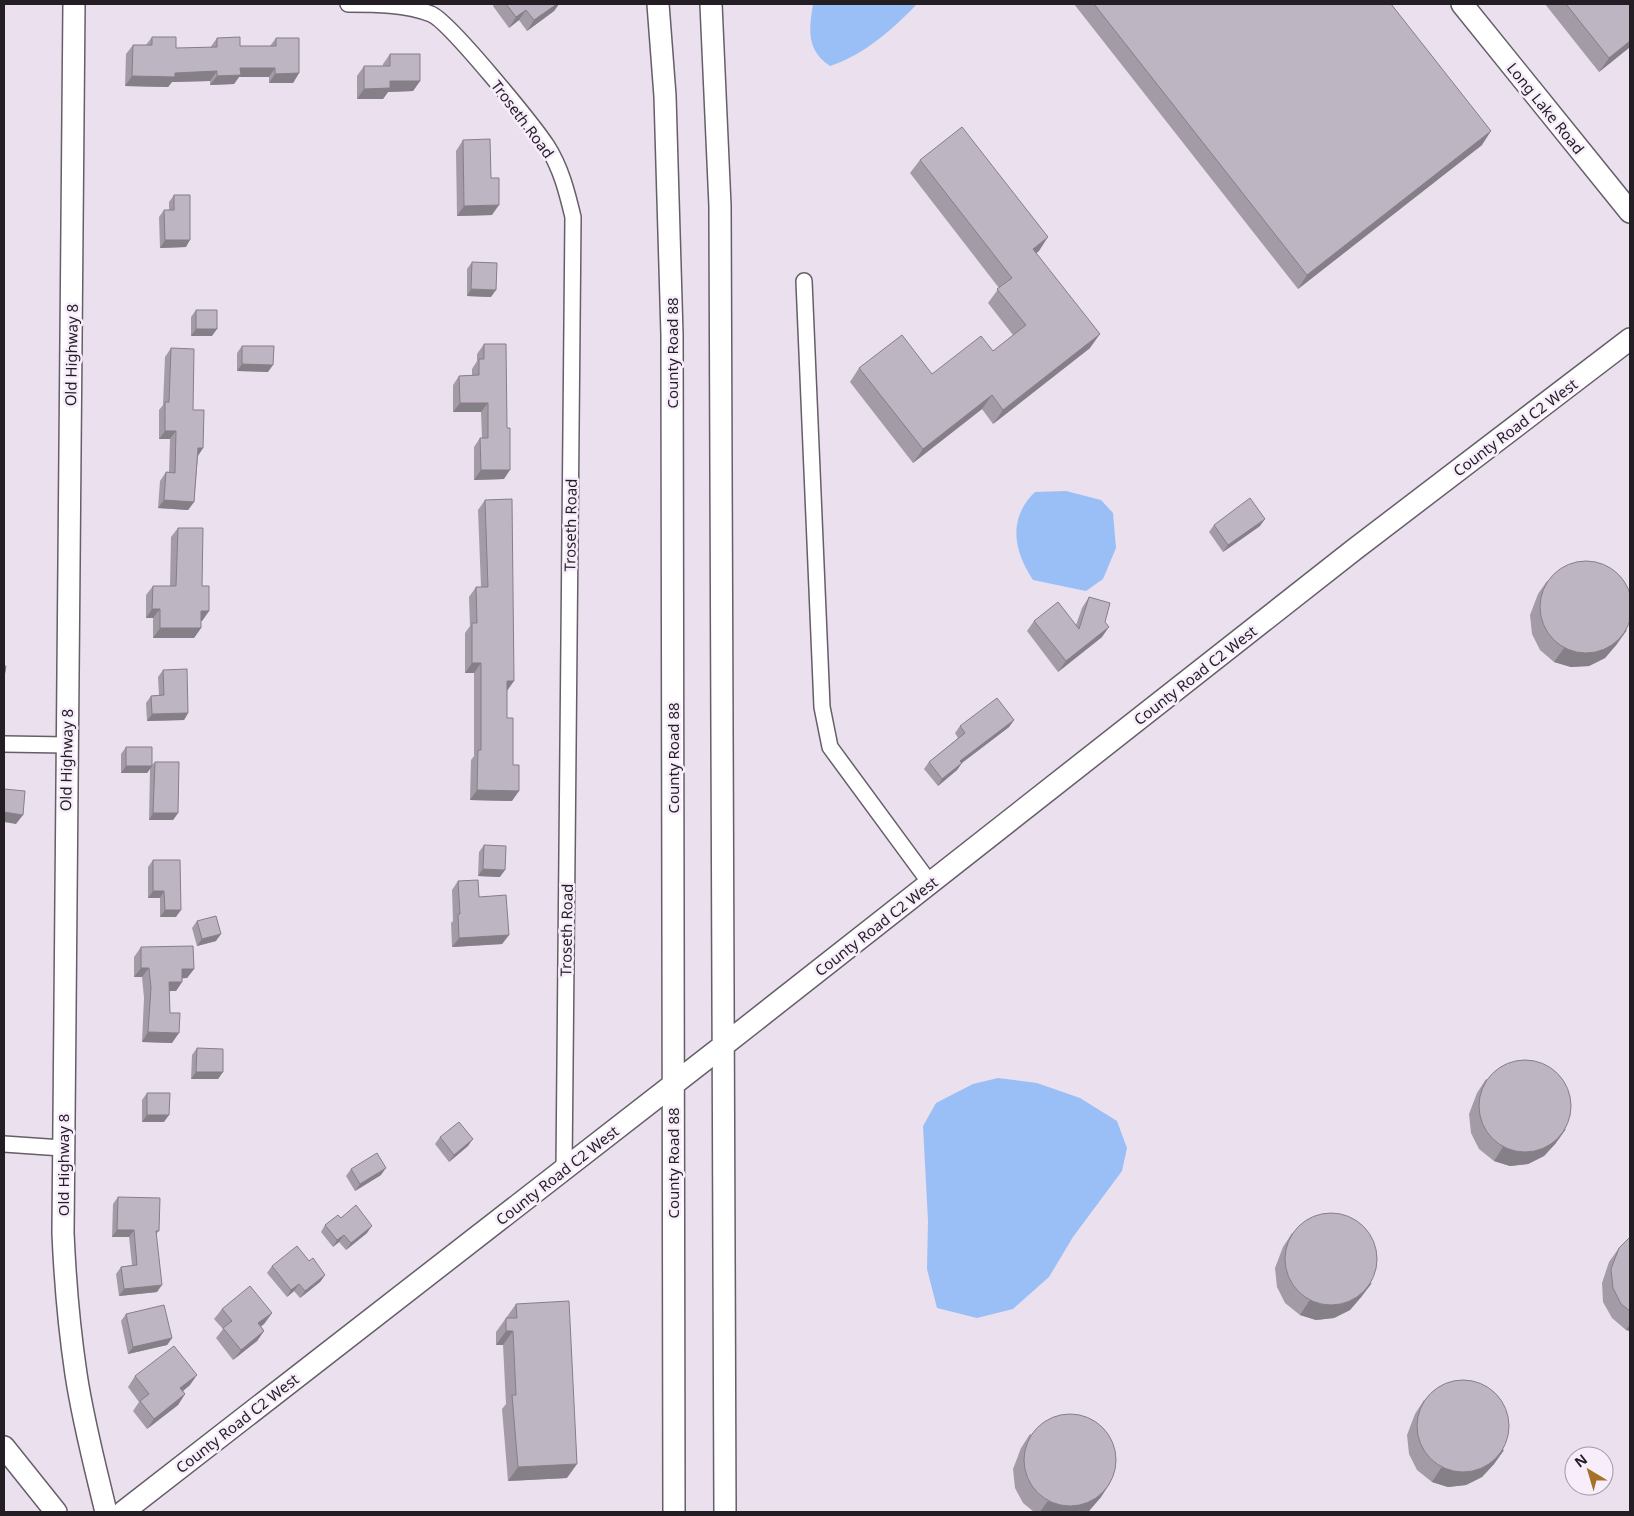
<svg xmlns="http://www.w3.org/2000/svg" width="1634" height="1516" font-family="'Noto Sans',sans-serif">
	<rect width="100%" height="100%" fill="#eae0ee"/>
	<!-- water -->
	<path fill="#9abff6" d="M813 4H917C893 29 864 55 830 66 806 50 809 30 813 4Z
		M1066 491 1101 500 1113 513 1116 548 1103 579 1086 591 1033 580C1013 550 1008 518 1035 492Z
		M998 1078 1037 1083 1080 1098 1117 1121 1127 1148 1122 1171 1073 1237 1049 1277 1013 1309 977 1318 937 1308 927 1269 928 1221 923 1126 936 1103 973 1084Z"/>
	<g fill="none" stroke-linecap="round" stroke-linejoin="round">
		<!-- street casing -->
		<g stroke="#665e69" stroke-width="18">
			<path id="street" d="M348 4C375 4 406 4 431 14 449 21 533 125 547 146 561 168 567 192 573 217L564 1170
				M804 281 822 707 830 747 930 883
				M4 744 67 745
				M4 1144 62 1148"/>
		</g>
		<!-- secondary casing -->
		<g stroke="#665e69" stroke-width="24">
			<path id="secondary" d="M74 4 63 1233C65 1280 69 1327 76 1374 83 1421 95 1466 106 1512
				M658 4 665 96 672 335 674 1512
				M711 4 720 206 725 1512
				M1462 4 1630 212
				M4 1447 56 1512
				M123 1512 724 1045 1355 549 1630 339"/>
		</g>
		<!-- street -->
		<use href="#street" stroke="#fff" stroke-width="15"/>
		<!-- secondary -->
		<use href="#secondary" stroke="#fff" stroke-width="21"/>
	</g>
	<!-- wall -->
	<path fill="#a39ca7" d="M494 4H559L554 11 527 31 519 20 509 28 493 6Z
		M1074 4H1391L1482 145 1298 289Z
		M1545 4H1630V47L1599 72Z
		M152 37 176 48H210L217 38 240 46H270L276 38 299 73 293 83H269V77H239L234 84 210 85V81L172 82 168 87 125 86 126 54 133 45H146Z
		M390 54 420 81 413 91 388 92 383 99H357V76L364 66H383V64Z
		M463 140 491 178 492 215 457 216 456 151Z
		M920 160 1039 251 1036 253 1090 348 993 424 982 409 913 463 850 382 859 368 932 374 993 351 1013 335 988 303 999 288 910 173Z
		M174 195 186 247 160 248 159 217 164 210H169V202Z
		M472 262 491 297 467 296V269Z
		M196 310 212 336H191V317Z
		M484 344 504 479 474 480V447L480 438H482L481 412H453V385L459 376 472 375V369L477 361V354Z
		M242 346 268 372 237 371V353Z
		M171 348 193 410 203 448 198 456 194 502 188 510 158 508 160 481 166 472H169L170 439H159V410L163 405 165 357Z
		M485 500 507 691V718L512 801 470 800 471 760 474 756V673H465V633L470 626 469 597 476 587H481L478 510Z
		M1214 525 1260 526 1223 552 1209 532Z
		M178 528 202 586 209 611 202 621H201V628L194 638H153V618H146V595L153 586H170L171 537Z
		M1547 581 1617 644 1605 658 1589 666 1571 667 1554 662 1540 650 1532 634 1530 615 1538 594Z
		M1089 597 1105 622 1102 637 1058 672 1027 631 1034 621 1076 625 1082 608Z
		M163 670 188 713 184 720 147 721 146 703 151 696 159 695 158 677Z
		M1014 720 1009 727 962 763 957 770 938 786 924 769 929 762 958 738 955 733 960 726Z
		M126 747 152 765 155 762 178 813 173 820H149L150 769 147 773H121V754Z
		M484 845 500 877 478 876 479 852Z
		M153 860 176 917H160V898H148V867Z
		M458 881 479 897 509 935 502 944 452 947 451 923 453 921 452 890Z
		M197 921 216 941 197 946 192 928Z
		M141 947 194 969 187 978H182V982L176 991H169L170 1013 172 1043 142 1042 144 998 142 977H134V957Z
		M197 1048 223 1072 218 1079H191L192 1055Z
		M1486 1079 1556 1143 1544 1156 1528 1164 1510 1166 1494 1161 1479 1149 1471 1133 1469 1114 1477 1093Z
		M147 1093 164 1122H142V1100Z
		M440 1137 468 1146 449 1162 435 1144Z
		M351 1169 381 1175 355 1191 346 1176Z
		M118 1197 159 1231 156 1234 157 1292 119 1296 116 1274 121 1267 132 1265 129 1237H112L113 1204Z
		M341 1218 367 1233 346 1250 339 1242 333 1247 321 1232 325 1225Z
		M1292 1233 1362 1296 1350 1310 1334 1318 1316 1320 1300 1315 1285 1303 1277 1287 1275 1268 1283 1247Z
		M1630 1237V1331L1626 1330 1612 1318 1603 1302 1602 1283 1609 1262 1619 1248Z
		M272 1266 325 1275 320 1282 300 1298 294 1291 287 1297 267 1273Z
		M516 1304 567 1478 508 1481 502 1409 506 1404 503 1345H496V1332Z
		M222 1309 272 1313 264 1324 261 1326 264 1331 257 1341 233 1360 216 1338 223 1329 214 1319Z
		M126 1314 172 1338 167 1345 128 1354 121 1321Z
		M135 1376 190 1385 183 1391 185 1394 178 1405 147 1429 133 1411 139 1402 128 1387Z
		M1424 1400 1504 1450 1494 1464 1482 1477 1466 1485 1448 1487 1432 1482 1417 1470 1409 1454 1407 1435 1415 1414Z
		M1030 1434 1110 1483 1101 1497 1089 1511 1086 1512H1034L1023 1503 1015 1488 1013 1469 1021 1448Z"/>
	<!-- shaded-wall -->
	<path fill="#857f88" d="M557 4H559L554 11 527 31 534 20Z
		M526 10 519 20 509 28 516 17Z
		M1630 41V47L1599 72 1609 58Z
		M240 68H275L269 77H239L234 84 210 85 217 76Z
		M217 71 210 81 172 82 168 87 125 86 132 76 175 73Z
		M299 73 293 83H269L275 74Z
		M390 81H420L413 91 388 92 383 99H357L364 89Z
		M1491 131 1482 145 1298 289 1307 275Z
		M499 205 492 215 457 216 464 206Z
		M1048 237 1039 251 1023 263 1033 249Z
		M165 240H190L186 247 160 248Z
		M471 289 496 290 491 297 467 296Z
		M196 329H217L212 336H191Z
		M1100 334 1090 348 993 424 1003 410Z
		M242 364 273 365 268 372 237 371Z
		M992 395 982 409 913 463 923 449Z
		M460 403H488L481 412H453Z
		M165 431H176L170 439H159Z
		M198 448H203L197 457Z
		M481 470H510L504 479 474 480Z
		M164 500 194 502 188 510 158 508Z
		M1265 519 1260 526 1223 552 1228 545Z
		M152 609H160L153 618H146Z
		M201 611H209L202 621H194Z
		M1109 627 1102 637 1058 672 1066 661Z
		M160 628H201L194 638H153Z
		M1627 630 1617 644 1605 658 1589 666 1571 667 1554 662 1564 648Z
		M472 663H481L474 673H465Z
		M507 681H514L507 691Z
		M188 713 184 720 147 721 152 714Z
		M1014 720 1009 727 955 768 960 761Z
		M962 763 957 770 938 786 942 779Z
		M126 766H152L147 773H121Z
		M477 790 519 791 512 801 470 800Z
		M4 812 23 815 16 824 4 822Z
		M153 813H178L173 820H149Z
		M483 869 505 870 500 877 478 876Z
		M153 891H164L160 898H148Z
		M165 910H181L176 917H160Z
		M221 934 216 941 197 946 202 939Z
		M509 935 502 944 452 947 459 938Z
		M141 968H149L142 977H134Z
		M182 969H194L187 978 175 979Z
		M169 982H182L176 991H162Z
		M148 1032 179 1033 172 1043 142 1042Z
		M196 1072H223L218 1079H191Z
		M147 1115H169L164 1122H142Z
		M1566 1129 1556 1143 1544 1156 1528 1164 1510 1166 1494 1161 1503 1147Z
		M473 1139 468 1146 449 1162 454 1155Z
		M386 1168 381 1175 355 1191 360 1184Z
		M372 1226 367 1233 346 1250 351 1243Z
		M117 1230H134L129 1237H112Z
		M344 1235 339 1242 333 1247 337 1240Z
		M325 1275 320 1282 300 1298 305 1291Z
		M1372 1283 1362 1296 1350 1310 1334 1318 1316 1320 1300 1315 1309 1301Z
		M299 1284 294 1291 287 1297 291 1290Z
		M162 1285 157 1292 119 1296 124 1289Z
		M272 1313 264 1324 251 1334 258 1323Z
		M1630 1324V1331L1626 1330Z
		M264 1331 257 1341 233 1360 241 1350Z
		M506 1331H513L503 1345H496Z
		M172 1338 167 1345 128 1354 133 1347Z
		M197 1375 190 1385 173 1399 180 1388Z
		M185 1394 178 1405 147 1429 154 1419Z
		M1504 1450 1494 1464 1482 1477 1466 1485 1448 1487 1432 1482 1441 1468Z
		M577 1464 567 1478 508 1481 518 1467Z
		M1110 1483 1101 1497 1089 1511 1086 1512H1040L1047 1502Z"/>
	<!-- building -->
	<path fill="#beb5c2" stroke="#857f88" d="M506 4H557L534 20 526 10 516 17Z
		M1094 4H1391L1491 131 1307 275Z
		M1566 4H1630V41L1609 58Z
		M152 37H176V48L217 47V38L240 37V46H276V38H299V73L275 74V68H240L241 75 217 76V71L175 73V77L132 76 133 45H152Z
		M390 54H420V81H390V88L364 89V66H390Z
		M962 127 1048 237 1033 249 1100 334 1003 410 992 395 923 449 859 368 902 335 932 374 981 336 993 351 1026 325 997 289 1012 278 920 160Z
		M490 139 491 178H499V205L464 206 463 140Z
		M174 195H190V240H165L164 210H174Z
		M472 262 497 263 496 290 471 289Z
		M196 310H217V329H196Z
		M484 344H506L507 428H510V470H481L480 438H488V403H460L459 376 479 375V359H484Z
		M242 346H274L273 365 242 364Z
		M171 348 194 349 193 410H204L203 448H198L194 502 164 500 166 472 175 473 176 431H165V402H169Z
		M1250 498 1265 519 1228 545 1214 525Z
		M512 499 514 681H507V718H513V765H519V791L477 790 478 750H481V663H472V623H477L476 587H488L485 500Z
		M178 528H203L202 586H209V611H201V628H160V609H152L153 586H176Z
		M1540 607a46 46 0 1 1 92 0a46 46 0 1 1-92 0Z
		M1089 597 1110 603 1105 622 1109 627 1066 661 1034 621 1058 602 1079 629Z
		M4 666H6L4 677Z
		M187 669 188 713 152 714 151 696 164 695 163 670Z
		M997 698 1014 720 960 761 962 763 942 779 929 762 965 733 960 726Z
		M126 747H152V766H126Z
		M155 762H179L178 813H153Z
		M4 789 25 791 23 815 4 812Z
		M484 845 506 846 505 870 483 869Z
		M153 860H180L181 910H165L164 891H153Z
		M478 880 479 897 506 895 509 935 459 938 458 914H460L458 881Z
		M216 916 221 934 202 939 197 921Z
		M193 946 194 969H182V982H169L170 1013H180L179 1033 148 1032 151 988 149 968H141V947Z
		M197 1048 223 1049V1072H196Z
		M1479 1106a46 46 0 1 1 92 0a46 46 0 1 1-92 0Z
		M147 1093H170L169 1115H147Z
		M459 1122 473 1139 454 1155 440 1137Z
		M377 1153 386 1168 360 1184 351 1169Z
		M118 1197 160 1198 159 1231H156L162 1285 124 1289 121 1267 137 1265 134 1230H117Z
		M356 1205 372 1226 351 1243 344 1235 337 1240 325 1225 338 1215 341 1218Z
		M1285 1259a46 46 0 1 1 92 0a46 46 0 1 1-92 0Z
		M1630 1237V1311L1621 1304 1613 1288 1611 1269 1619 1248Z
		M297 1246 309 1261 313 1258 325 1275 305 1291 299 1284 291 1290 272 1266Z
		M250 1286 272 1313 258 1323 264 1331 241 1350 223 1328 232 1321 222 1309Z
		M569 1301 577 1464 518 1467 512 1395H516L513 1331H506V1318H517L516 1304Z
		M164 1305 172 1338 133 1347 126 1314Z
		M174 1346 197 1375 180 1388 185 1394 154 1419 140 1401 149 1394 135 1376Z
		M1417 1426a46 46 0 1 1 92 0a46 46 0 1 1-92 0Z
		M1024 1460a46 46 0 1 1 92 0a46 46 0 1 1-92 0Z"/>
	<g text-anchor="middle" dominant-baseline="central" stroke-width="5" stroke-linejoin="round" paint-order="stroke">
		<!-- street labels -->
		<g font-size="15" fill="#221e23" stroke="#f7edfb">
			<text transform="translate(1546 108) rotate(51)">Long Lake Road</text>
			<text transform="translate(523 119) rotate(53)">Troseth Road</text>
			<text transform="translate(672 353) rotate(-90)">County Road 88</text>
			<text transform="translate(71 355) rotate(-89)">Old Highway 8</text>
			<text transform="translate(1515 427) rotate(-37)">County Road C2 West</text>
			<text transform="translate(570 525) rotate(-89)">Troseth Road</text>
			<text transform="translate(1195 675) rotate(-38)">County Road C2 West</text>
			<text transform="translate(673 758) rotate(-90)">County Road 88</text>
			<text transform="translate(66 760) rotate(-89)">Old Highway 8</text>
			<text transform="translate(876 926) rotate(-38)">County Road C2 West</text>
			<text transform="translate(566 930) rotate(-89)">Troseth Road</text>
			<text transform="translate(673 1163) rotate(-90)">County Road 88</text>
			<text transform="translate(63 1165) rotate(-90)">Old Highway 8</text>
			<text transform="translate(557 1175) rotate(-38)">County Road C2 West</text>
			<text transform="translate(237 1423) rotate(-38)">County Road C2 West</text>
		</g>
	</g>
	<!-- border -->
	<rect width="1634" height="1516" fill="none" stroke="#221e23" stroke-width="10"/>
	<!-- north arrow -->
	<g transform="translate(1589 1471) rotate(322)"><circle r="24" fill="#f7edfb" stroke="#a29aa5"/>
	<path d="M0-4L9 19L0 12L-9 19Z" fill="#a47228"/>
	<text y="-8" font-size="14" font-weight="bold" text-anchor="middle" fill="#221e23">N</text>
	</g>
</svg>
